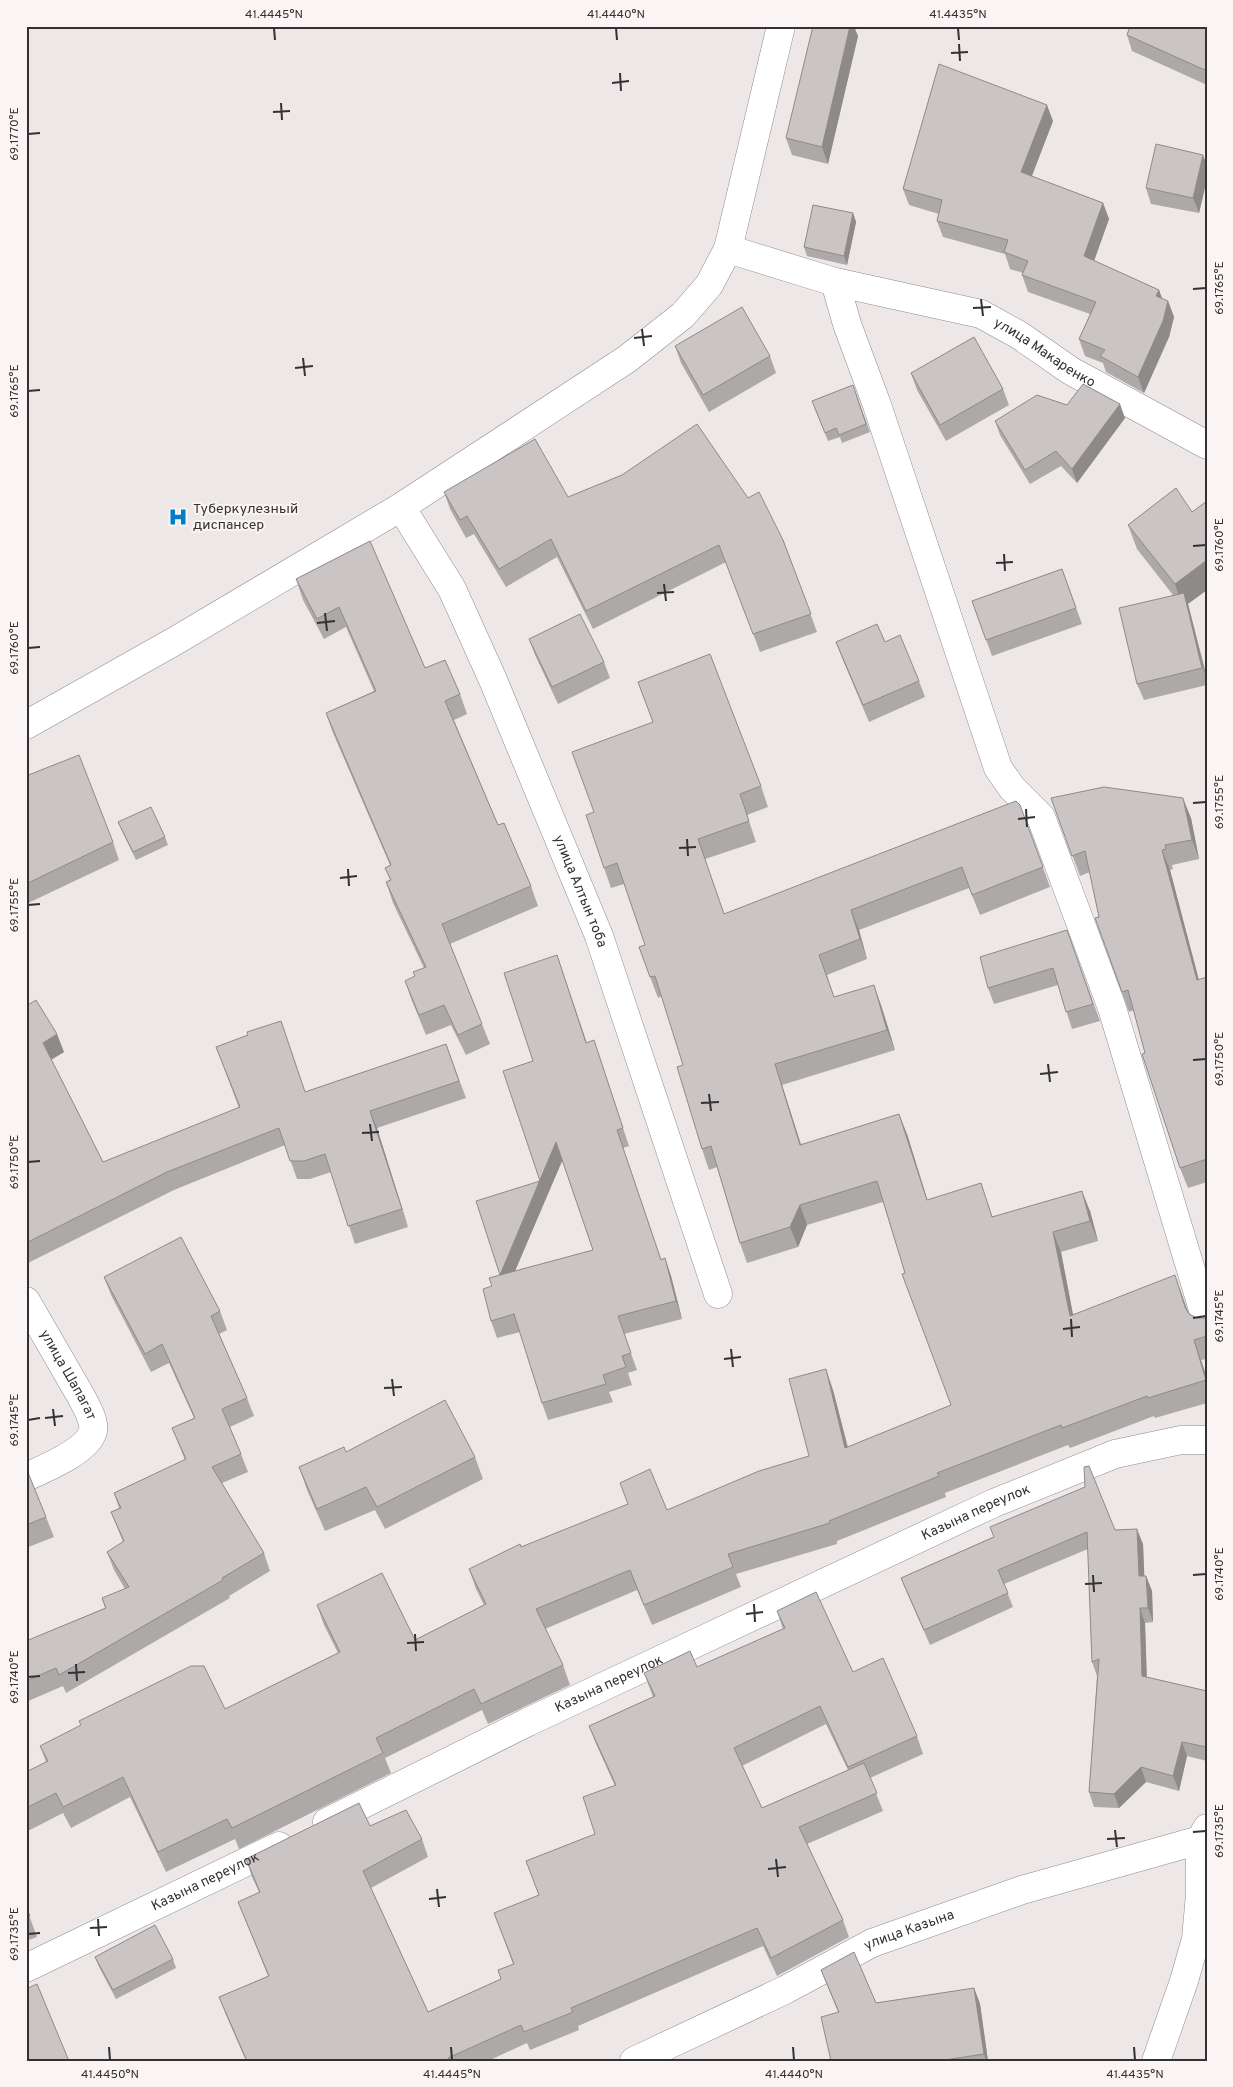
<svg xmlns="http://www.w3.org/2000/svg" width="1233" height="2087" font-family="Overpass,sans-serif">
	<rect width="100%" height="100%" fill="#ede8e7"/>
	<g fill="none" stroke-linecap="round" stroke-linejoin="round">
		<!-- minor casing -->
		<g stroke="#918c8b" stroke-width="29">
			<g id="minor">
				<path id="s1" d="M728 249 835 282 981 314 1019 335 1071 371 1207 445"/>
				<path d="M835 282 847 324 877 405 998 768 1012 788 1041 817 1112 1008 1207 1323"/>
				<path id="s2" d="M401 507 452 589 493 680 599 936 718 1294"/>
				<path d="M26 725 175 641 401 507 627 359 683 315 709 285 728 249 781 26"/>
				<path id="s3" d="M26 1301 82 1398C86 1407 95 1420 93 1431 88 1451 44 1469 26 1477"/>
				<path id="s4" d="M327 1822 528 1722 994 1503 1115 1454 1181 1440H1207"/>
				<path id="s5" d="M26 1968 279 1846"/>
				<path id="s6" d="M634 2061 785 1990 872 1943 1022 1890 1200 1840"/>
				<path d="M1156 2061 1184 1981 1196 1939 1200 1894V1840L1207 1828"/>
			</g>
		</g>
		<!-- minor -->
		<use href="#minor" stroke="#fff" stroke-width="28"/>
	</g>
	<!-- wall -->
	<path fill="#aea9a9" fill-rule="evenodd" d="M1207 26V85L1132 51 1127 35Z
		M858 36 828 164 792 155 786 138Z
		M1053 121 1031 176 1103 203 1109 219 1094 261 1159 290 1162 299 1168 301 1174 317 1169 337 1144 393 1106 372 1103 363 1085 356 1079 339 1090 314 1028 292 1022 275 1023 273 1010 269 1005 254 943 237 937 221 939 214 909 205 903 189Z
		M1207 165V179L1199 213 1151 204 1146 188Z
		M853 213 856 222 847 265 807 256 804 247Z
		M675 346 770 356 776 373 709 412 681 363Z
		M911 373 1003 389 1009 405 946 441 917 390Z
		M853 385 870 432 842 443 840 437 828 441 812 401Z
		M1067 405 1125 418 1077 483 1061 466 1030 484 1000 435 995 421Z
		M1176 488 1188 604 1207 677V685L1144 700 1137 684 1173 595 1137 549 1128 525Z
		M444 492 568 497 748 498 783 540 817 632 760 652 726 562 593 629 557 557 506 587 474 534 466 538 450 509Z
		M370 541 425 668 460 694 467 714 454 720 498 825 531 886 538 906 450 944 490 1044 466 1055 451 1025 426 1035 412 1001 405 981 415 976 424 968 393 903 386 882 390 880 385 868 390 865 333 733 326 713 374 691 346 627 324 639 303 600 296 579Z
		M1062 569 1082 624 992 656 972 601Z
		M529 639 604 662 610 678 558 704 535 655Z
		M836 642H885L919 681 925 697 869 722 842 658Z
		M638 682 761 786 768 807 747 815 756 842 705 859 724 914 1020 805 1050 887 980 915 969 888 859 930 867 959 827 975 834 997 881 1005 895 1050 782 1085 801 1144 907 1134 927 1200 988 1203 992 1216 1090 1211 1098 1241 1061 1252 1073 1314 1182 1295 1189 1314 1197 1318H1205L1207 1316V1359L1201 1360 1207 1378V1403L1155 1418 1154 1416 1070 1448 1068 1445 945 1493 946 1497 837 1541V1544L736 1574 741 1587 652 1625 637 1590 545 1629 563 1665 570 1685 488 1724 482 1710 385 1758 391 1773 239 1849 235 1839 166 1872 130 1797 71 1828 63 1813 26 1832V1772L46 1762 40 1746 225 1709 338 1653 324 1625 317 1605 415 1640 484 1605 476 1589 469 1569 521 1547 667 1510 809 1456 833 1390 848 1447 951 1405 905 1273 883 1202 807 1225 798 1247 747 1263 740 1243 717 1167 709 1170 702 1149 683 1065 662 996 658 998 639 947 645 945 624 884 611 888 604 868 594 812 653 722Z
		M26 776 113 842 119 860 26 904Z
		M1051 798 1191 818 1199 859 1172 865 1173 869 1170 870 1199 980 1207 977V1182L1188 1188 1180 1168 1145 1053 1134 1010 1129 1012 1095 918 1099 917 1090 872 1080 876Z
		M118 822 165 837 168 845 136 860 122 831Z
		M1067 930 1100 1021 1072 1029 1058 985 994 1004 988 988Z
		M557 955 587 1043 600 1058 629 1146 623 1148 661 1259 665 1258 671 1276 682 1319 624 1334 637 1370 628 1373 632 1385 609 1392 613 1402 548 1420 542 1403 520 1332 497 1338 491 1321 492 1286 500 1275 540 1181 533 1061ZM562 1160 593 1250 515 1271Z
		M26 1006 64 1052 51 1060 103 1162 239 1108 216 1047 248 1035 281 1021 305 1092 446 1044 466 1098 377 1128 408 1227 355 1244 331 1172 310 1179H297L285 1145 174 1190 26 1264Z
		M104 1277 220 1311 227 1330 219 1334 247 1398 254 1416 230 1427 241 1454 248 1472 222 1483 264 1553 270 1571 229 1596 230 1598 66 1693 63 1686 26 1702V1641L105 1608 102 1598 125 1589 114 1570 107 1552 123 1542 111 1512 119 1508 114 1493 185 1460 172 1428 194 1418 169 1363 151 1372 111 1295Z
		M346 1452 475 1457 483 1479 385 1529 375 1510 325 1531 307 1490 299 1467Z
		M26 1470 46 1517 54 1537 26 1548Z
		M1115 1530 1143 1544 1144 1576H1146L1152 1591 1153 1622 1145 1623 1147 1677 1207 1691V1761L1187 1756 1179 1791 1146 1782 1119 1808 1094 1807 1089 1792 1097 1676 1092 1662 1088 1549 1004 1584 1013 1607 930 1645 907 1593 901 1578 993 1537Z
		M777 1611 853 1672 917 1736 923 1754 870 1778 883 1811 807 1844 843 1920 849 1937 777 1976 763 1946 578 2026 579 2030 530 2050 527 2043 488 2061H246L226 2015 219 1997 268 1976 245 1919 238 1902 259 1892 252 1877 246 1859 370 1826 422 1839 428 1857 371 1888 428 2012 501 1979 498 1970 513 1964 494 1913 539 1895 526 1861 595 1834 615 1786 596 1744 589 1726 653 1697 644 1673 697 1667 783 1629ZM826 1724 848 1770 762 1808 742 1766Z
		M26 1907 37 1937 26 1941Z
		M95 1957 173 1959 176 1968 116 1999 98 1965Z
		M821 1970 876 2003 974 1988 980 2004 988 2061H831L838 2012 827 1985Z"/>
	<!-- shaded-wall -->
	<path fill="#8d8a89" d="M850 26H854L858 36 828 164 822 147Z
		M1047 105 1053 121 1027 189 1021 172Z
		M1203 155 1207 165V179L1199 213 1193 198Z
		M1103 203 1109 219 1090 272 1084 256Z
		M853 213 856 222 847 265 844 256Z
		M1159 290 1165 306 1156 296Z
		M1168 301 1174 317 1169 337 1144 393 1138 377Z
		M1120 404 1125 418 1077 483 1072 469Z
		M1207 560V590L1188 604 1207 680 1175 584Z
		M1183 798 1191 818 1199 859 1192 840Z
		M1162 850 1170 870 1204 1000 1197 980Z
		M851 910 859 930 867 959 860 939Z
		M557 955 592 1060 586 1043Z
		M874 985 881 1005 895 1050 887 1030Z
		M57 1034 64 1052 49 1061 43 1043Z
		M775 1064 782 1085 807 1165 800 1145Z
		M370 1111 377 1128 408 1227 402 1209Z
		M899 1114 907 1134 934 1221 927 1200Z
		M556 1142 563 1159 506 1292 500 1275Z
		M1082 1191 1090 1211 1098 1241 1090 1221Z
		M800 1205 807 1225 798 1247 790 1227Z
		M1053 1232 1061 1252 1077 1336 1070 1316Z
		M665 1258 671 1276 682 1319 676 1301Z
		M1175 1275 1182 1295 1192 1328 1185 1307Z
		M1194 1340 1201 1360 1207 1378V1382Z
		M826 1369 833 1390 853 1469 845 1448Z
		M1137 1529 1143 1544 1145 1591 1139 1576Z
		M1146 1576 1152 1591 1153 1622 1148 1608Z
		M1140 1608 1145 1623 1147 1690 1142 1676Z
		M1182 1742 1187 1756 1179 1791 1173 1776Z
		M1141 1767 1146 1782 1119 1808 1114 1794Z
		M974 1988 980 2004 988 2061H986L984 2054Z"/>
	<!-- building -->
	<path fill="#cac5c4" stroke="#8d8a89" d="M813 26H850L822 147 786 138Z
		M1130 26H1207V71L1127 35Z
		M939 64 1047 105 1021 172 1103 203 1084 256 1159 290 1156 296 1168 301 1163 321 1138 377 1100 356 1105 350 1079 339 1096 302 1022 275 1028 261 1004 252 1008 240 937 221 942 200 903 189Z
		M1156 144 1203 155 1193 198 1146 188Z
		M813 205 853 213 844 256 804 247Z
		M742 307 770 356 703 395 675 346Z
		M974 337 1003 389 940 425 911 373Z
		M1083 384 1120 404 1072 469 1056 451 1025 470 995 421 1037 395 1067 405Z
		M853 385 866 424 839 435 836 428 825 433 812 401Z
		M697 424 748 498 759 492 783 540 811 614 753 634 719 545 586 611 551 539 499 569 467 516 460 520 444 492 535 439 568 497 622 475Z
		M1176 488 1192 512 1207 501V560L1175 584 1128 525Z
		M370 541 425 668 445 660 460 694 445 701 498 825 504 823 531 886 442 924 482 1024 458 1035 444 1005 419 1015 405 981 415 976 413 972 426 967 386 882 391 880 385 868 391 865 326 713 376 691 339 607 317 619 296 579Z
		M1062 569 1076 608 986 640 972 601Z
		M1184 593 1202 668 1137 684 1119 608Z
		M580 614 604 662 552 687 529 639Z
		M877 624 885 642 900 635 919 681 863 705 836 642Z
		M710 654 761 786 740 794 749 821 698 839 724 914 1016 801 1020 805 1043 867 972 895 962 867 851 910 860 939 819 955 834 997 874 985 887 1030 775 1064 800 1145 899 1114 927 1200 981 1183 992 1217 1082 1191 1090 1221 1053 1232 1070 1316 1175 1275 1185 1307 1189 1314 1197 1318H1205L1207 1316V1336L1194 1340 1206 1380 1148 1398 1147 1396 1062 1428 1061 1425 937 1473 939 1476 829 1521 830 1523 728 1554 733 1567 644 1605 630 1570 536 1609 563 1665 481 1704 474 1689 376 1738 383 1753 232 1828 227 1819 158 1852 123 1777 63 1807 56 1793 26 1808V1772L48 1761 40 1746 81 1725 79 1721 191 1666H204L225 1709 340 1652 317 1605 382 1573 415 1640 486 1604 469 1569 520 1544 521 1547 628 1504 620 1483 650 1469 667 1510 759 1471 809 1456 789 1379 826 1369 845 1448 951 1405 902 1274 905 1273 877 1181 800 1205 790 1227 740 1243 711 1146 702 1149 677 1067 683 1065 655 976 650 977 639 947 645 945 617 863 604 868 586 815 594 812 572 752 653 722 638 682Z
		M79 755 113 842 26 884V776Z
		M1104 787 1183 798 1192 840 1165 845 1166 849 1162 850 1197 980 1207 977V1159L1180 1168 1142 1054 1145 1053 1128 990 1122 992 1095 918 1099 917 1085 851 1072 856 1051 798Z
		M151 807 165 837 133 852 118 822Z
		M1067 930 1093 1004 1066 1012 1053 968 988 988 980 957Z
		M557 955 586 1043 594 1040 623 1128 617 1130 661 1260 665 1258 676 1301 618 1316 631 1353 622 1356 626 1367 603 1375 606 1384 542 1403 514 1314 491 1321 483 1289 492 1286 489 1278 593 1250 556 1142 500 1275 476 1201 540 1181 503 1071 533 1061 504 973Z
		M36 1000 57 1034 43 1043 103 1162 240 1107 216 1047 248 1035 247 1032 281 1021 305 1092 446 1044 459 1081 370 1111 402 1209 348 1226 325 1154 304 1161H290L279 1128 167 1172 26 1243V1006Z
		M181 1237 220 1311 211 1316 247 1398 222 1409 241 1454 212 1467 264 1553 222 1578 223 1580 59 1675 56 1668 26 1681V1641L106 1608 102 1598 129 1587 107 1552 124 1541 111 1512 121 1508 114 1493 186 1459 172 1428 195 1418 162 1344 145 1354 104 1277Z
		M445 1400 475 1457 377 1507 366 1487 317 1509 299 1467 344 1447 346 1452Z
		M1089 1466 1115 1530 1137 1529 1139 1576H1146L1148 1608H1140L1142 1676 1207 1691V1747L1182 1742 1173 1776 1141 1767 1114 1794 1089 1792 1099 1659 1092 1662 1087 1532 998 1570 1008 1593 924 1630 901 1578 994 1537 990 1527 1085 1487 1084 1467Z
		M26 1470H27L46 1517 26 1525Z
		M816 1592 853 1672 883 1658 917 1736 848 1767 820 1706 734 1748 762 1808 864 1763 877 1793 799 1827 843 1920 771 1958 757 1928 571 2008 573 2012 524 2032 521 2025 448 2058 449 2061H247L219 1997 269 1976 238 1902 260 1892 246 1859 359 1803 370 1826 406 1810 422 1839 363 1871 428 2012 501 1979 498 1970 514 1964 494 1913 539 1895 526 1861 595 1834 583 1797 616 1785 589 1726 655 1696 644 1673 690 1651 697 1667 785 1628 777 1611Z
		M26 1907 30 1916 26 1918Z
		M155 1925 173 1959 113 1990 95 1957Z
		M854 1952 876 2003 974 1988 984 2054 938 2061H831L821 2017 839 2012 821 1970Z
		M37 1984 69 2061H26V1989Z"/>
	<!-- ticks -->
	<path fill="none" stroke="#333131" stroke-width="2" d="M274 28 275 40M616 28 617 40M958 28 959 40M959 44 960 61M951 53 968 52M620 73 621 91M612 83 629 81M281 103 282 120M273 112 290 111M28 134 40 133M1193 289 1206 288M981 299 983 316M973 308 991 307M642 329 644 346M634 338 652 336M303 358 305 376M295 368 313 366M28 391 40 390M1193 546 1206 545M1004 554 1005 571M996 563 1013 562M664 584 666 601M657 593 674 592M325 613 327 631M317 623 335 621M28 648 40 647M1193 803 1206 802M1026 809 1027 827M1018 819 1035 817M687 839 688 856M679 848 696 847M348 869 349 886M340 878 357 876M28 905 40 904M1193 1060 1206 1059M1048 1064 1050 1082M1040 1074 1058 1072M709 1094 711 1111M701 1103 719 1102M370 1124 372 1141M362 1133 379 1132M28 1162 40 1161M1193 1318 1206 1316M1071 1319 1072 1337M1063 1329 1080 1327M731 1349 733 1367M724 1359 741 1357M392 1379 394 1396M384 1388 402 1387M53 1409 55 1426M45 1418 63 1416M28 1420 40 1418M1093 1575 1094 1592M1193 1575 1206 1574M1085 1584 1102 1583M754 1604 755 1622M746 1614 763 1612M415 1634 416 1651M407 1643 424 1642M76 1664 77 1681M68 1673 85 1672M28 1677 40 1676M1115 1830 1117 1847M1193 1832 1206 1831M1107 1839 1125 1838M776 1859 778 1877M768 1869 786 1867M437 1889 439 1907M429 1899 446 1897M98 1919 99 1936M90 1928 107 1927M28 1934 40 1933M109 2047 110 2060M451 2047 452 2060M793 2047 794 2060M1134 2047 1135 2060"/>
	<!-- icons -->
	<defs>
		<g id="hospital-bare" transform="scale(1.5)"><path d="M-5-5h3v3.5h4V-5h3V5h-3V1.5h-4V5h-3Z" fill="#007fc7" stroke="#faf5f4" stroke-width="2.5" paint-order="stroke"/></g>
	</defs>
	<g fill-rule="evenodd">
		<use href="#hospital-bare" x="178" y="517"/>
	</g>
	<g text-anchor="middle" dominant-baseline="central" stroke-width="4" stroke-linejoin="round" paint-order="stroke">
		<!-- street labels -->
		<g font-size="14" fill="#333131" stroke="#faf5f4">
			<text stroke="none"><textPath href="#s1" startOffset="336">улица Макаренко</textPath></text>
			<text stroke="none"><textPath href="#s2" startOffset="425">улица Алтын тоба</textPath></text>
			<text stroke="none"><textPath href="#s3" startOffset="85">улица Шапагат</textPath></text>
			<text stroke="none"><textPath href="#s4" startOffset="719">Казына переулок</textPath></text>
			<text stroke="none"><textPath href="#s4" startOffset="314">Казына переулок</textPath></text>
			<text stroke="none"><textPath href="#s5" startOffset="199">Казына переулок</textPath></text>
			<text stroke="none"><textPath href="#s6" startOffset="305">улица Казына</textPath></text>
		</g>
		<!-- poi labels -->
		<g font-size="14" fill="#333131" stroke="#faf5f4" text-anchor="start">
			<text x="193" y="509">Туберкулезный<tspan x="193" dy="16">диспансер</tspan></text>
		</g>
	</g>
	<!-- border -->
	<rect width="1233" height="2087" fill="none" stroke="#faf5f4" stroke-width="55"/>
	<rect x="28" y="28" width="1178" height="2032" fill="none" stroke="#333131" stroke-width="2"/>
	<g font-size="12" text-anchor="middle" fill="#333131">
		<text x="274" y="18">41.4445°N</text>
		<text x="616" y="18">41.4440°N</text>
		<text x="958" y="18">41.4435°N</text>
		<text transform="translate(14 134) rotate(-90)" y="4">69.1770°E</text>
		<text transform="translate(1219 288) rotate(-90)" y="4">69.1765°E</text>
		<text transform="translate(14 391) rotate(-90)" y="4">69.1765°E</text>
		<text transform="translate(1219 545) rotate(-90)" y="4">69.1760°E</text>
		<text transform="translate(14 648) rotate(-90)" y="4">69.1760°E</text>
		<text transform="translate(1219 802) rotate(-90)" y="4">69.1755°E</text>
		<text transform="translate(14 905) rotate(-90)" y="4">69.1755°E</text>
		<text transform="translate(1219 1059) rotate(-90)" y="4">69.1750°E</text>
		<text transform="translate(14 1162) rotate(-90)" y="4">69.1750°E</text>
		<text transform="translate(1219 1316) rotate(-90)" y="4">69.1745°E</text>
		<text transform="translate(14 1420) rotate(-90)" y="4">69.1745°E</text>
		<text transform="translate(1219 1574) rotate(-90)" y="4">69.1740°E</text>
		<text transform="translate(14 1677) rotate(-90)" y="4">69.1740°E</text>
		<text transform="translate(1219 1831) rotate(-90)" y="4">69.1735°E</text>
		<text transform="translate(14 1934) rotate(-90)" y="4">69.1735°E</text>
		<text x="110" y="2078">41.4450°N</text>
		<text x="452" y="2078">41.4445°N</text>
		<text x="794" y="2078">41.4440°N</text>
		<text x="1135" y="2078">41.4435°N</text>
	</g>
</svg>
